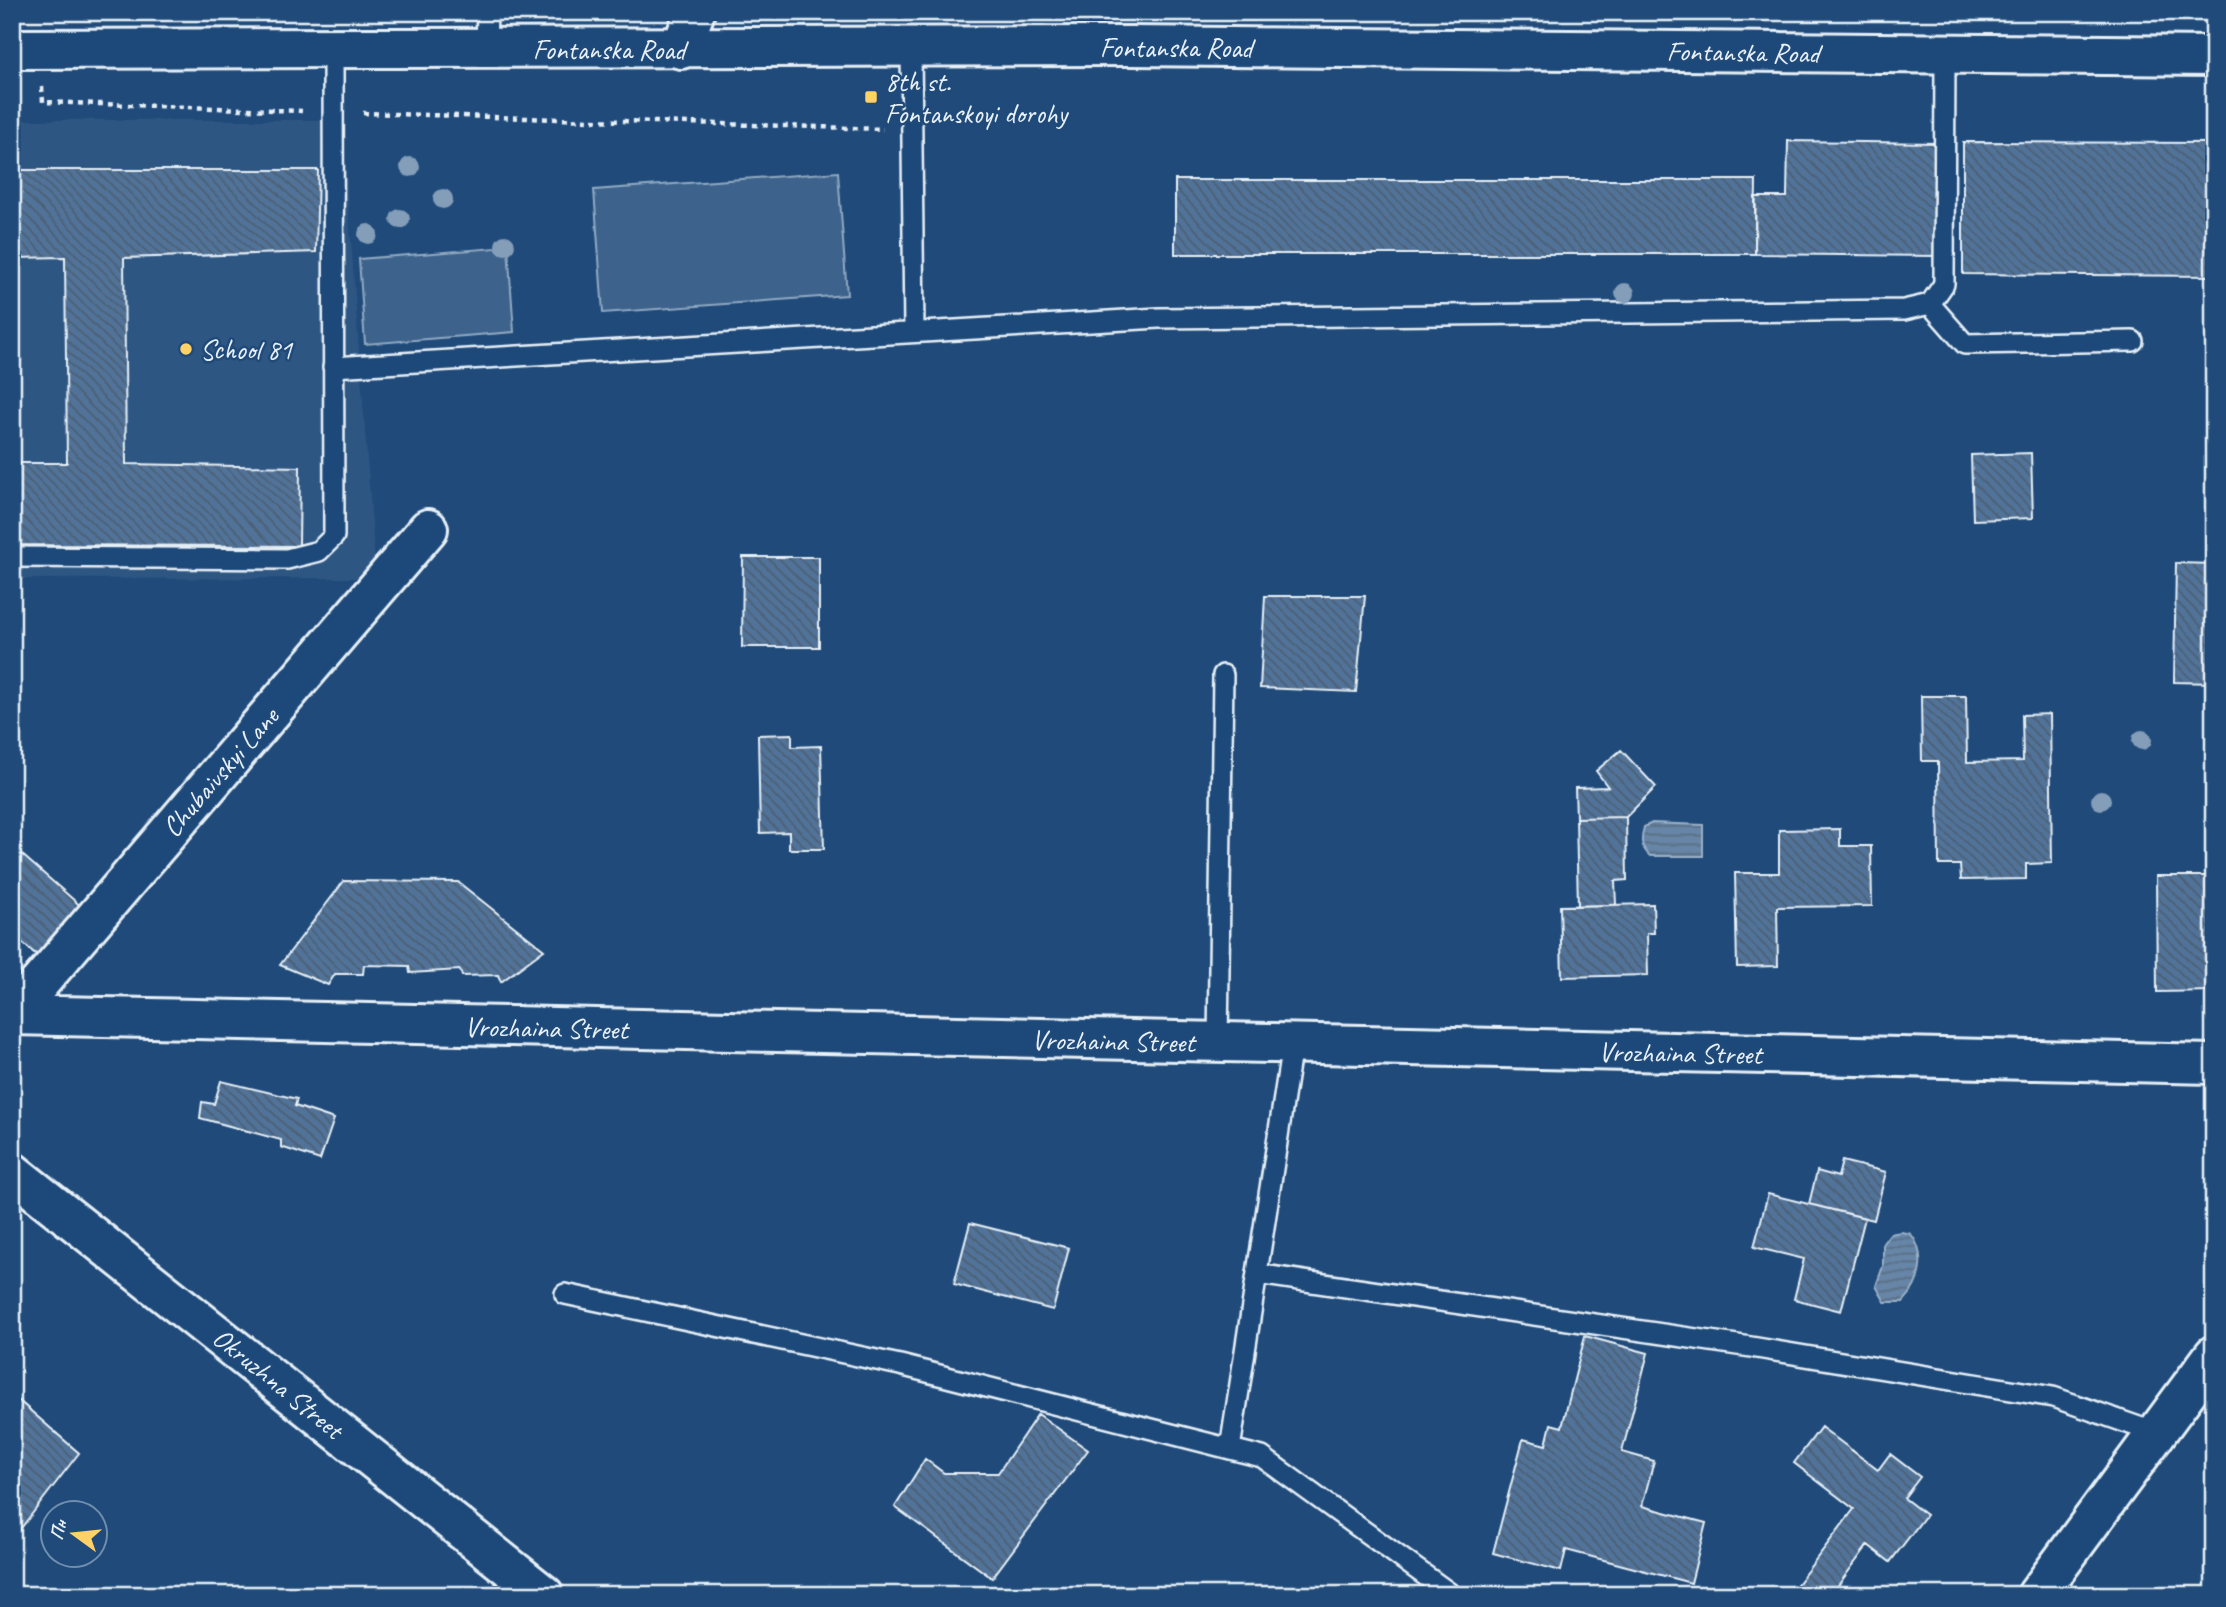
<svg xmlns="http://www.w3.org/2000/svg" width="2226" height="1607" font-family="Caveat,sans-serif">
	<defs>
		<pattern id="water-rules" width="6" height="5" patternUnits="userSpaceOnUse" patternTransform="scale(1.75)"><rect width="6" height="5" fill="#6685a7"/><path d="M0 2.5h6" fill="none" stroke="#596d82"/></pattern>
		<pattern id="building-back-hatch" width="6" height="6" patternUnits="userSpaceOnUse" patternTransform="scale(1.75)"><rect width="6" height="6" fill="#517399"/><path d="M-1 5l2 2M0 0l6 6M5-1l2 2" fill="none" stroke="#4c5e72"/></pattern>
	</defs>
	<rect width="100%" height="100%" fill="#1f4a7a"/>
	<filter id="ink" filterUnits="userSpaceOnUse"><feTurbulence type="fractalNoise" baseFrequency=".0143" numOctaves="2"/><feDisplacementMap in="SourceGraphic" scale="14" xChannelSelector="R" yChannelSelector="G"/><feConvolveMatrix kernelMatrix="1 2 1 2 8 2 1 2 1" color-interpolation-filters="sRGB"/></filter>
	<g filter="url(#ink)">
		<!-- built -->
		<path fill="#2e5683" d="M12 120H342L376 578 12 579Z"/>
		<!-- park -->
		<path fill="#3c628c" stroke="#92aac2" stroke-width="2" d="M838 172 847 295 603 313 594 190Z
			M508 247 514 332 365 344 359 259Z"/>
		<!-- water -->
		<path fill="url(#water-rules)" stroke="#9ab0c7" stroke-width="2" d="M1652 823 1703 825V856H1650C1640 847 1641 839 1644 827Z
			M1901 1232 1911 1234C1927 1255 1921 1284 1903 1302H1885L1876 1286 1883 1266V1243L1890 1234Z"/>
		<!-- building -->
		<path fill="url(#building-back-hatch)" stroke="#e8f1f8" stroke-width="2" d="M1788 141 1938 143 1935 256 1755 254V197H1787Z
			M1963 142 2214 143V276L1963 274Z
			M12 170H318L316 252 124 258 126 464 300 467 299 546 12 545V463H67L65 257 12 258Z
			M1175 180H1756L1755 254H1175Z
			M2031 453 2033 518 1973 520 1971 455Z
			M743 557H819V647H742Z
			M2176 563 2214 564V683L2174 682Z
			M1265 596H1365L1356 692 1260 688Z
			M1921 696H1966L1967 762 2023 761 2022 715 2050 714 2052 863 2026 864V879L1961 880 1960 865H1939L1938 761H1922Z
			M792 734V747L821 746 824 849H789V832L760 833 758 735Z
			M1621 750 1656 787 1626 817 1576 818 1575 788 1608 787 1596 771Z
			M1626 817 1627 880 1615 881 1616 905 1578 906 1576 818Z
			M1840 829V846H1871L1872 906 1777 907 1778 966 1737 967 1735 873H1779V830Z
			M12 846 83 908 40 958 12 934Z
			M2156 876H2214V991L2157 992Z
			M344 881 458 882 544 950 501 982 498 975 462 976 460 970 410 973 409 966 364 965 363 974H335L328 985 280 965Z
			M1653 904 1654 933H1647L1648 975 1562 977 1560 906Z
			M221 1081 297 1099 295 1106 334 1119 320 1160 281 1147V1140L200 1118 202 1102 214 1104Z
			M1842 1161 1886 1172 1874 1220 1809 1204 1817 1171 1838 1177Z
			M1768 1194 1865 1218 1841 1311 1794 1299 1804 1259 1754 1247Z
			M970 1223 1069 1248 1053 1310 954 1284Z
			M1585 1336 1648 1353 1622 1452 1654 1461 1642 1506 1706 1523 1691 1583 1566 1550 1561 1571 1493 1553 1523 1439 1546 1445 1551 1424 1562 1427Z
			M17 1399 79 1453 18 1532 12 1527V1404Z
			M1038 1414 1088 1450 992 1578 895 1507 925 1459 944 1473H998Z
			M1821 1427 1878 1470 1890 1454 1920 1477 1904 1498 1926 1515 1890 1562 1868 1545 1831 1595H1789L1854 1509 1794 1463Z"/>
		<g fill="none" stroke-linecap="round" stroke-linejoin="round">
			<!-- service casing -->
			<g stroke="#e8f1f8" stroke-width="24">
				<path id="service" d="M911 48 914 332
					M486 49 487 12
					M1930 304 1965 344 2133 341
					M333 367 1159 318 1904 310 1930 304 1944 284 1945 54
					M12 557 287 559 319 551 334 536 333 48
					M1218 1043 1223 675
					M1257 1274 1751 1347 2053 1397 2156 1433
					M565 1294 900 1365 1262 1457 1452 1595
					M1230 1449 1292 1045"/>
			</g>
			<!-- minor casing -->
			<g stroke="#e8f1f8" stroke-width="44">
				<path id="minor" d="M12 1015 2214 1064
					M12 1015 428 529
					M12 1172 544 1595
					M2037 1595 2214 1355"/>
			</g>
			<!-- tertiary casing -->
			<g stroke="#e8f1f8" stroke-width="44">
				<path id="tertiary" d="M681 49 695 12"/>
			</g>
			<!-- secondary casing -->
			<g stroke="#e8f1f8" stroke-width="44">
				<path id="secondary" d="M12 49 1131 46 2214 56"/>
			</g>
			<!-- path -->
			<path stroke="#e8f1f8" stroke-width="4.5" stroke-dasharray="5 5" stroke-linecap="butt" d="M42 87 43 102 302 111
				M363 113 883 129"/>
			<!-- service -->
			<use href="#service" stroke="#1f4a7a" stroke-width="19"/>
			<!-- minor -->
			<use href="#minor" stroke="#1f4a7a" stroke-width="38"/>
			<!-- tertiary -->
			<use href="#tertiary" stroke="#1f4a7a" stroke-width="38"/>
			<!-- secondary -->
			<use href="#secondary" stroke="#1f4a7a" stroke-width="38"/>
		</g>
		<!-- trees -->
		<g fill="#849eb9">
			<circle cx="410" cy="167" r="10"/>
			<circle cx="443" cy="199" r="10"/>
			<circle cx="400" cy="219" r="10"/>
			<circle cx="368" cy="234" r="10"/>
			<circle cx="505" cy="245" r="10"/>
			<circle cx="1625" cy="293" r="10"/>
			<circle cx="2142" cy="740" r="10"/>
			<circle cx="2101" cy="800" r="10"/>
		</g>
	</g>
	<!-- markers -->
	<g fill="#ffd166" stroke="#1f4a7a" stroke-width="2.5">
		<rect x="864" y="90" width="14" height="14" rx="3.5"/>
		<circle cx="186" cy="349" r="7"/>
	</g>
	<g text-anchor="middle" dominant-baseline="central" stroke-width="5" stroke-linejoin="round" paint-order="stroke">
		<!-- street labels -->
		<g font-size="28" fill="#e8f1f8" stroke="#1f4a7a">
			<text x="1176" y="47">Fontanska Road</text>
			<text x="609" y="49">Fontanska Road</text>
			<text transform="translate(1743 52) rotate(1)">Fontanska Road</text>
			<text transform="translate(220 772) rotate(-49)">Chubaivskyi Lane</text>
			<text transform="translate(546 1028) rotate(1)">Vrozhaina Street</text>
			<text transform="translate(1113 1041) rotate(1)">Vrozhaina Street</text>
			<text transform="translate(1680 1053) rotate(1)">Vrozhaina Street</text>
			<text transform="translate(278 1383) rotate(39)">Okruzhna Street</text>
		</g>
		<!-- poi labels -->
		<g font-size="28" fill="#e8f1f8" stroke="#1f4a7a" text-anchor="start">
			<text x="885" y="81">8th st.<tspan x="885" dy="32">Fontanskoyi dorohy</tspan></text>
			<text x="200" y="349">School 81</text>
		</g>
	</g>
	<!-- margin -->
	<rect width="2226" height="1607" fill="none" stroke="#1f4a7a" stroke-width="42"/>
	<rect x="21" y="21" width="2184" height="1565" fill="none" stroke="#e8f1f8" stroke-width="2.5" filter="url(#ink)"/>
	<!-- north arrow -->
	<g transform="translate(74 1534) rotate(285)"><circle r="33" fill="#1f4a7a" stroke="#6f8dac" stroke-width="2"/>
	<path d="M0-5L12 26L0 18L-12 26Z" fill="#ffd166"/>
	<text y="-10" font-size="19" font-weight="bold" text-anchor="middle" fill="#e8f1f8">Пн</text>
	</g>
</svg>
